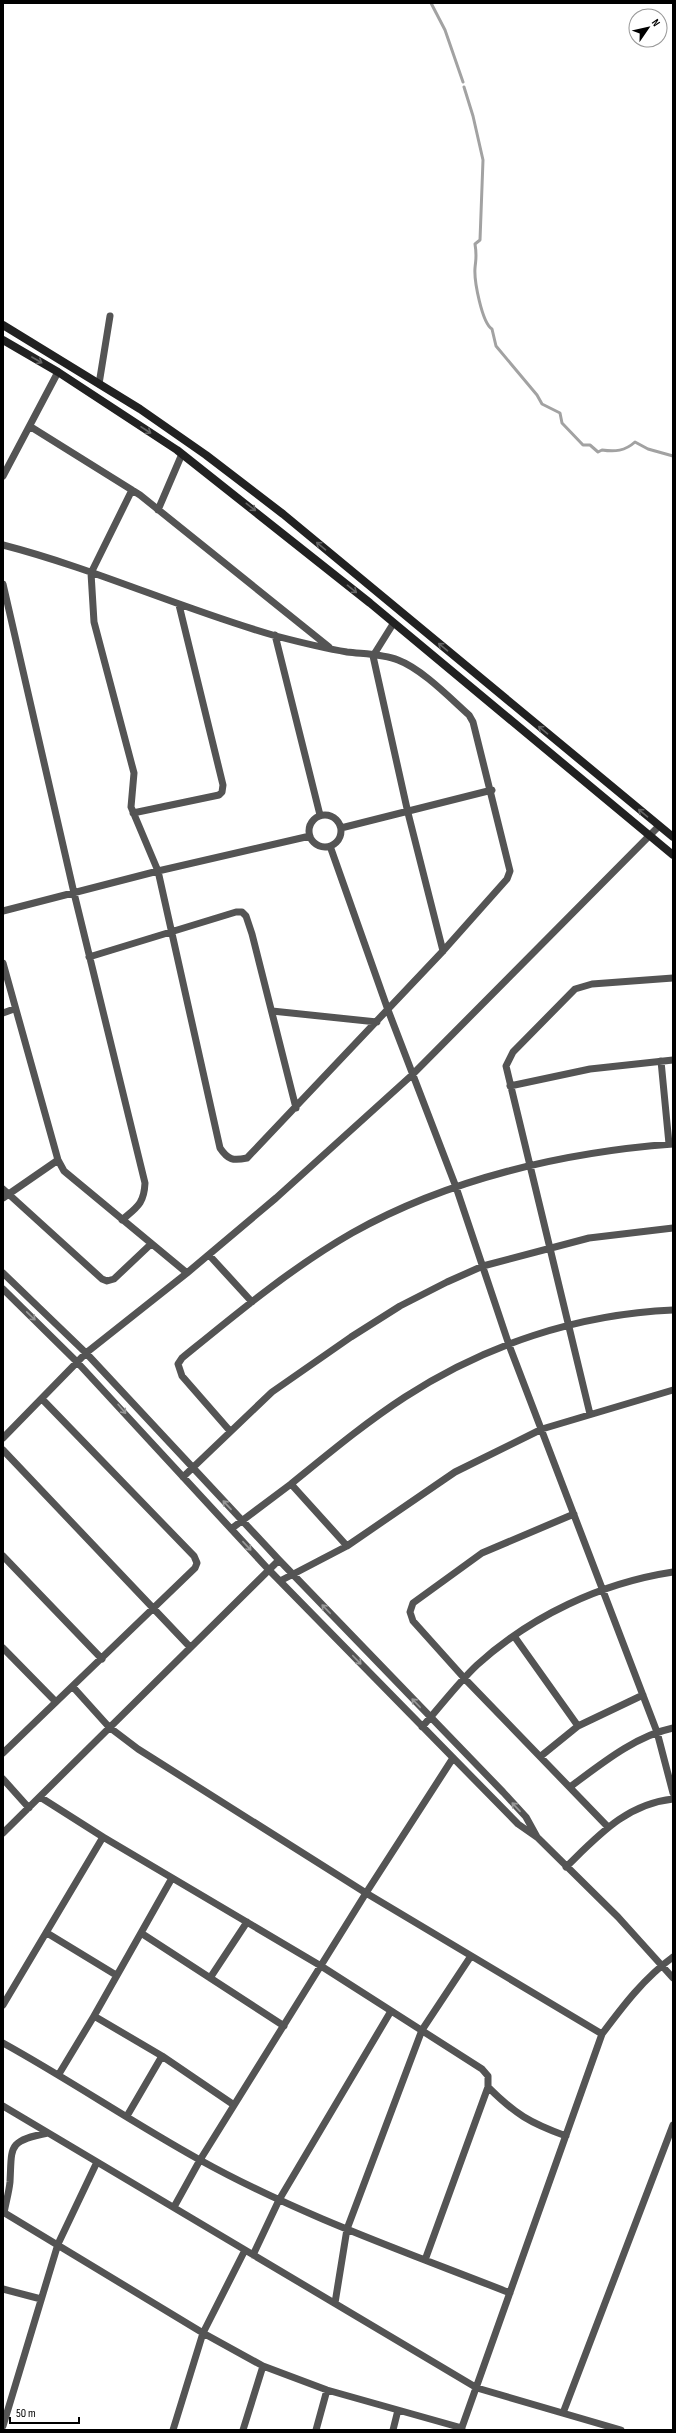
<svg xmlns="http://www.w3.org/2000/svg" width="676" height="2433" font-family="'Sofia Sans Condensed',sans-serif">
	<rect width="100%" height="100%" fill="#fff"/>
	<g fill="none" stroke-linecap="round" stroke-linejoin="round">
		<!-- stream -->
		<path stroke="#a2a2a2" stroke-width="3" d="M431 3 445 30 463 82
			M464 87 473 116 483 160 480 240 475 244C477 256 476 257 475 268 474 281 482 323 492 329L496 346 537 395 542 404 560 413 562 423 583 445H590L598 452 602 450C615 452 625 451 635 442L648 449 673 456"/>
		<!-- minor -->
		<path stroke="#545454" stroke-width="7" d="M99 384 110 316
			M31 427 140 495 329 647
			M3 476 58 372
			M158 510 182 454
			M3 545C96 569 184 610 276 636 299 642 323 648 347 652 363 654 383 654 398 660 422 669 450 698 469 715L473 722 510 871 507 879 443 951 247 1158C233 1161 228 1160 220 1148L158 871 131 807 134 773 94 622 91 573 132 490
			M3 584 74 893 145 1183C144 1204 137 1207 122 1220
			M393 624 373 656 408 813 443 951
			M275 635 320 815
			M133 813 219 795 222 792 223 785 179 605
			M309 831a16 16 0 1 1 32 0a16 16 0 1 1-32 0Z
			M341 828 492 790
			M330 846 388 1010 456 1187 509 1345 657 1732 673 1793
			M3 911 158 871 310 836
			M89 957 236 912H242L246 916 252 934 296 1108
			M3 963 58 1160 64 1171 187 1273
			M272 1011 377 1022
			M3 1013 14 1009
			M661 1061 669 1144
			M510 1086 590 1069 673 1060
			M3 1189 102 1279 107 1281 114 1279 151 1244
			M3 1198 58 1160
			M209 1255 252 1302
			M3 1273 86 1353 279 1560 503 1792 526 1817 537 1837
			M3 1289 77 1362 269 1570 518 1824 538 1838 618 1917 673 1978
			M590 1414 506 1066 513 1052 575 989 592 984 673 978
			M230 1431 182 1376 178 1364 182 1358C236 1314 291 1268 352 1233 448 1179 564 1152 673 1144
			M3 1438 86 1353 187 1273 276 1198 412 1075 659 826
			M3 1450 190 1647
			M183 1477 272 1392 351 1337 400 1306 447 1282 483 1266 589 1238 673 1228
			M574 1514 482 1553 413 1603 410 1612 413 1621 465 1679 608 1827
			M231 1529 291 1484
			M347 1546 455 1472 542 1429 673 1390
			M3 1556 102 1659
			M280 1581 347 1546 291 1484C328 1454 365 1423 405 1397 485 1345 578 1314 673 1310
			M514 1636 578 1726
			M3 1648 56 1702
			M73 1687 109 1727 138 1749 366 1893 602 2034
			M422 1727C440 1707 457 1684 477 1665 531 1616 601 1583 673 1572
			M3 1753 195 1568 197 1563 194 1556 42 1399
			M541 1756 578 1726 643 1695
			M3 1779 29 1808
			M570 1787C601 1764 635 1736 673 1728
			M40 1797 103 1837
			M3 1833 279 1560
			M566 1867C598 1836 626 1804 673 1799
			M47 1933 116 1975
			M141 1933 284 2026
			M210 1978 247 1922
			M3 2005 103 1837 321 1966 482 2069 488 2076V2087L425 2260
			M94 2016 172 1878
			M3 2043C70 2080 133 2123 200 2160 299 2215 406 2252 510 2293
			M59 2074 94 2016 162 2056 234 2105
			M488 2087C515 2114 530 2123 566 2136
			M3 2106 477 2388 621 2430
			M127 2116 162 2056
			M174 2207 200 2160 366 1893 453 1758
			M3 2212 203 2333 263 2366 327 2390 398 2410 393 2430
			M4 2213C6 2202 9 2192 10 2182 12 2146 7 2141 48 2133
			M253 2255 279 2200 391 2011
			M3 2289 41 2299
			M335 2303 347 2229 422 2030 471 1956
			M398 2410 462 2428
			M563 2413 673 2125
			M3 2426 58 2244 97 2162
			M173 2430 203 2333 245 2250
			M243 2430 263 2366
			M316 2430 327 2390
			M461 2430 602 2034C623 2006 644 1978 673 1957"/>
		<!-- secondary -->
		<path stroke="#212121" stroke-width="8" d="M3 325 140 409 206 455 283 514 673 837
			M3 340 58 372 177 450 370 603 673 855"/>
	</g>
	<!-- one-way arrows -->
	<defs><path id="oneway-shaft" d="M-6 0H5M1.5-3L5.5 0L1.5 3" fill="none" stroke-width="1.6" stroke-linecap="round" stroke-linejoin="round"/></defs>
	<g stroke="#646464">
		<use href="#oneway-shaft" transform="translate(37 360) rotate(30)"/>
		<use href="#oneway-shaft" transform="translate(146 430) rotate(33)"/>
		<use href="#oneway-shaft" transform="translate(251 507) rotate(38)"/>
		<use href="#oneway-shaft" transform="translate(321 546) rotate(-140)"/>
		<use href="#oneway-shaft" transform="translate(352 589) rotate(39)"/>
		<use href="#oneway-shaft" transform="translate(443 647) rotate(-140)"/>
		<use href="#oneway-shaft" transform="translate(543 730) rotate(-140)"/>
		<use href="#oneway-shaft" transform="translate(643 813) rotate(-140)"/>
	</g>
	<g stroke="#989898">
		<use href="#oneway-shaft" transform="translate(31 1316) rotate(44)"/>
		<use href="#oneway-shaft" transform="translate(122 1409) rotate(50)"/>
		<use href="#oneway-shaft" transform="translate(227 1505) rotate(-133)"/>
		<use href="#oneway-shaft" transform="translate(247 1546) rotate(47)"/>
		<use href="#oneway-shaft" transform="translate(326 1609) rotate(-134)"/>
		<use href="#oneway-shaft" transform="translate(357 1660) rotate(46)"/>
		<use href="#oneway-shaft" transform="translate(416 1703) rotate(-134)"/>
		<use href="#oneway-shaft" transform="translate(516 1807) rotate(-133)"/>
	</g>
	<!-- border -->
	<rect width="676" height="2433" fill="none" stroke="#000000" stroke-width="8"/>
	<!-- north arrow -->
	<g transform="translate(648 28) rotate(56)"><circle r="19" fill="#ffffff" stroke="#999999"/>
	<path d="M0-3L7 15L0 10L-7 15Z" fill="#000000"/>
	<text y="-6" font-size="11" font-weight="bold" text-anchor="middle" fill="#000000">N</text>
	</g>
	<!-- scale -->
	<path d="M10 2417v6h69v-6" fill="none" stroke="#000000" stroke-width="2"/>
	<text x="16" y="2417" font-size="12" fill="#000000" stroke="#ffffff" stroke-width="3" paint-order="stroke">50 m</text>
</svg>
